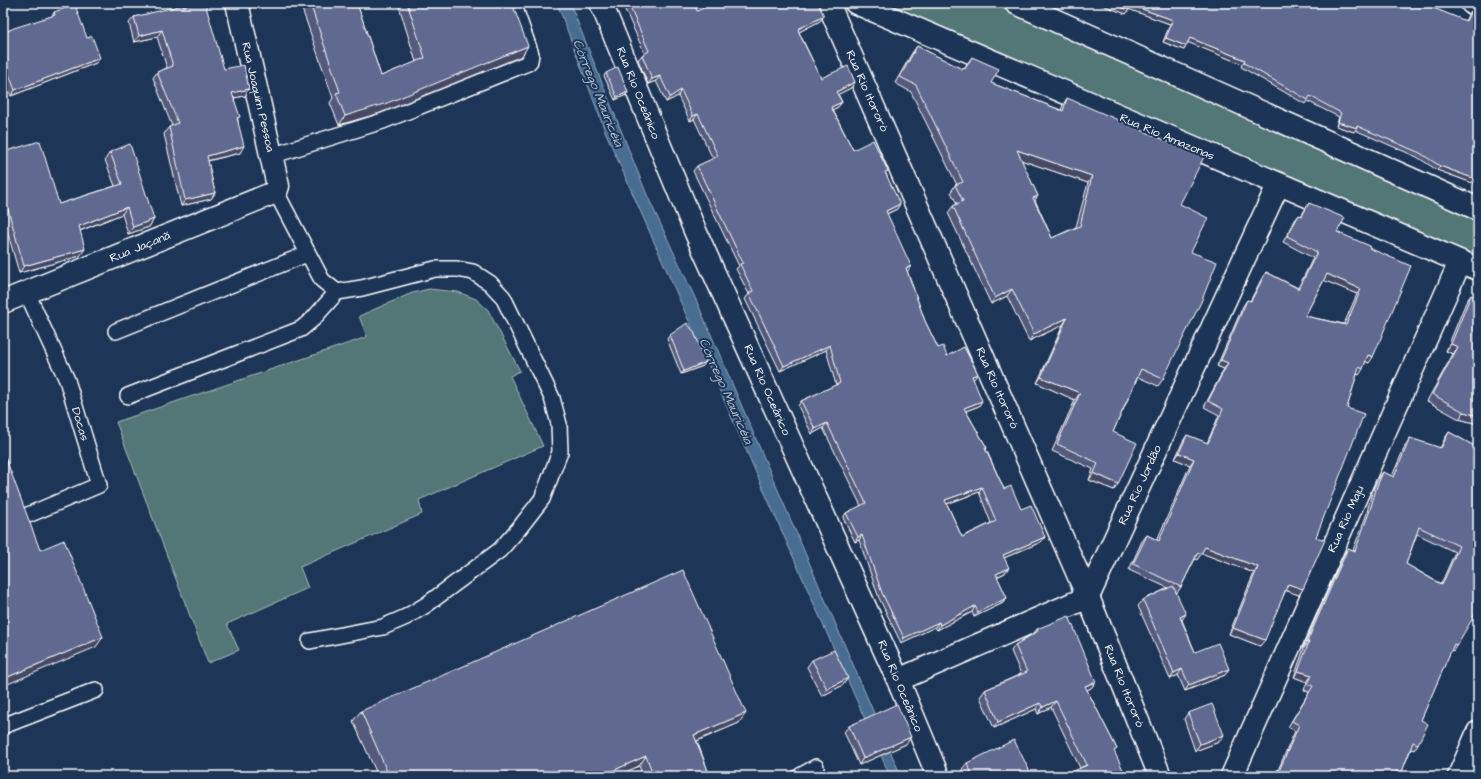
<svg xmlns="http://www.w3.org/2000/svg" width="1481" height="779" font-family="'Architects Daughter',sans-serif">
	<rect width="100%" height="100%" fill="#1d3557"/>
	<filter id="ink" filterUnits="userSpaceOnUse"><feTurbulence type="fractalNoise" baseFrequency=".025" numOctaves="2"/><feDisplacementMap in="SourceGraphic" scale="8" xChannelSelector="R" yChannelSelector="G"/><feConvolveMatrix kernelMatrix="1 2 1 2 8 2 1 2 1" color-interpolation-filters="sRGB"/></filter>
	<g filter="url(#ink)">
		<!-- green -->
		<path fill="#537676" stroke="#a9baba" d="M885 3H988L1049 28 1478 220V261L1281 172Z
			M429 289 458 292 476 299 488 310 520 371 510 376 543 446 419 500 422 514 300 567 308 588 227 624 239 650 208 663 116 422 367 337 359 316 412 293Z"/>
		<!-- water -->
		<path fill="#496d91" stroke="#92a7bd" d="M557 3H570L647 195 697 302 901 776H890L605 131Z"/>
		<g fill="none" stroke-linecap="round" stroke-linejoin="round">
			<!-- service casing -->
			<g stroke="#fff" stroke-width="18">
				<path id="service" d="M271 156 383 121 528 63 530 61 531 54 513 3
					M276 192 322 280 337 292 362 288 435 269H457L473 272 490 283 503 297 552 398 559 424 560 452 542 499 521 526 500 550 426 605 406 617 383 627 310 641
					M27 293 67 380 99 485 28 515
					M116 331 307 254
					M128 396 301 329 313 319 337 292
					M3 726 96 690
					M800 776 816 767"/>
			</g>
			<!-- minor casing -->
			<g stroke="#fff" stroke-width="25">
				<path id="minor" d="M601 3 696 233 898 680 938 776
					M828 3 1088 597 1160 776
					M1016 3 1478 209
					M1472 3 1478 6
					M3 302 276 192 278 186 237 3
					M898 680 1088 597 1278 185
					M1232 776 1460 262
					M1459 776 1478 732"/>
			</g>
			<!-- tertiary casing -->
			<g stroke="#fff" stroke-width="25">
				<path id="tertiary" d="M856 3 1478 269"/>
			</g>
			<!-- service -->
			<use href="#service" stroke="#1d3557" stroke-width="15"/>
			<!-- minor -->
			<use href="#minor" stroke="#1d3557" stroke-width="22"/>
			<!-- tertiary -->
			<use href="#tertiary" stroke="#1d3557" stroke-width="22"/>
		</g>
		<!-- wall -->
		<path fill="#535a7c" stroke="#fff" fill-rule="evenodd" d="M300 3H357L381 76 416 62 398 3H512L522 56 380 113 339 125 330 103 333 98Z
			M622 3H694L697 11 824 16 820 21 799 32 821 78 855 82 851 88 838 94 842 102 838 107 833 110 853 150 886 173 897 209 887 214 925 321 938 348 947 356 974 379H973L979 406 966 411 987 448 986 449 1004 489 1045 537 1041 542 1004 558 1005 573 997 577 1007 598 1003 603 974 617 972 612 937 630 935 627 901 643 879 598 859 540 855 542 843 518 846 513 861 506 823 428 812 434 798 406 801 401 836 385 826 350 780 371 745 299 749 294 736 269 739 266 693 171 697 166 713 159 694 119 690 121 678 96 666 102 656 81 648 84 638 60 642 55 645 54ZM979 492 991 523 962 537 947 504Z
			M1097 3H1421L1465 21 1468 15 1471 11 1478 13V185L1437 170 1417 157 1355 130 1354 132 1336 126 1339 117 1307 101 1305 104 1241 67 1242 64 1188 42 1184 50 1163 42 1170 24 1129 9 1126 14Z
			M183 7 224 69 249 89 245 96 234 98 238 120 240 153 208 161 215 193 211 199 181 206 164 134 169 127 172 126 153 78 157 72 167 68 157 37 134 42 129 23 134 17Z
			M54 12 87 38 100 58 96 63 11 96 3 75V33L52 16Z
			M917 46 962 69 964 68 972 57 991 83 1061 110 1063 105 1067 98 1180 204 1191 252 1163 379 1158 386 1138 377 1113 432 1118 484 1114 490 1089 480 1093 469 1052 451 1075 400 1037 383 1063 325 1029 341 1007 296 991 304 948 213 953 206 957 204 951 192 955 185H957L911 92 895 83 912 53ZM1021 160 1088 183 1076 227 1052 238 1035 200 1038 196Z
			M606 73 628 92 626 95 615 100 604 76Z
			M3 152 59 204 115 186 105 160 110 152 154 219 149 227 128 234 122 214 80 231V256L19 273 3 216Z
			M1309 203 1337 232 1369 248V363L1366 361 1359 375 1357 374 1347 408 1316 537 1299 595 1286 590 1260 646 1229 634 1254 573 1202 553 1197 560 1195 559 1181 587 1177 593 1175 592 1182 620 1195 652 1225 675 1185 691 1178 675 1170 679 1138 606 1143 600 1168 588 1129 570 1142 541 1147 535 1157 540 1190 465 1175 459 1183 441 1187 435 1207 443 1219 415 1204 407 1224 369 1217 366 1243 306 1247 300 1250 301 1262 278 1266 272 1298 288 1313 258 1283 242 1295 220 1299 215 1301 216ZM1324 280 1357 294 1344 324 1305 316Z
			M1471 295 1478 424 1459 419 1427 401 1453 354 1446 351 1466 302Z
			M670 335 703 366 681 374 667 339Z
			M1449 432 1478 448 1457 645 1453 651 1451 650 1421 720 1418 744 1414 750 1411 749 1400 776H1273L1277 770H1278L1295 731 1288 727 1309 692 1304 690 1307 682 1294 677 1304 648H1303L1344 554 1348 548 1353 550 1366 516 1372 492 1379 478 1383 472 1392 476 1406 444 1410 438 1440 448 1445 438ZM1417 534 1455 552 1441 584 1406 564Z
			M1037 629 1096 682 1091 688 1087 690 1117 749 1080 768 1051 707 1038 714 1036 709 994 728 980 697 985 690 1021 674 1011 651 1015 645 1034 633Z
			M812 660 843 685 822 696 807 667Z
			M361 711 739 723 697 741 710 776H643L639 766 617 776H378L353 721Z
			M1188 713 1219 742 1195 751 1184 719Z
			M849 726 906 744 859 765 844 732Z
			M967 763 1032 776H965L962 769Z
			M1478 764V776H1473Z"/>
		<!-- shaded-wall -->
		<path fill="#444a65" stroke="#fff" d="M1097 3H1110L1129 10 1126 14Z
			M1131 5 1173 20 1170 24 1128 9Z
			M824 16 820 21 795 34 798 29Z
			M162 30 157 37 134 42 139 36Z
			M1166 38 1186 46 1184 50 1163 42Z
			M1190 38 1245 60 1242 64 1187 42Z
			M528 46 522 56 380 113 339 125 345 116Z
			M100 58 96 63 11 96 15 90Z
			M660 76 656 81 648 84 652 79Z
			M855 82 851 88 833 97 836 92Z
			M249 89 245 96 228 99 232 93Z
			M681 90 678 96 666 102 670 97Z
			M628 92 626 95 615 100 617 97Z
			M842 102 838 107 828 112 831 107Z
			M698 114 694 119 690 121 693 116Z
			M1338 122 1357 128 1354 132 1336 126Z
			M244 146 240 153 202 162 207 156Z
			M1017 150 1092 176 1088 183 1012 157Z
			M1440 166 1478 180V185L1437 170Z
			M215 193 211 199 181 206 185 200Z
			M900 204 897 209 882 216 886 211Z
			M127 207 122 214 74 233 79 226Z
			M154 219 149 227 128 234 133 227Z
			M85 249 80 256 19 273 24 266Z
			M911 266 908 271 903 273 906 268Z
			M1327 274 1361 289 1357 294 1323 280Z
			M1012 289 1007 296 991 304 995 298Z
			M1067 318 1063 325 1029 341 1034 334Z
			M1451 344 1458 347 1453 354 1446 351Z
			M830 345 826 350 780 371 784 366Z
			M1368 355 1373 357 1369 363 1364 361Z
			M1221 360 1228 363 1224 369 1217 366Z
			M706 362 703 366 681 374 684 371Z
			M1359 367 1363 369 1359 375 1355 373Z
			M978 374 974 379 969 381 972 376Z
			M1041 377 1080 393 1075 400 1037 383Z
			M982 401 979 406 960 413 964 408Z
			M1464 412 1478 416V424L1459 419Z
			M827 423 823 428 812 434 815 429Z
			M1179 453 1194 459 1190 465 1175 459Z
			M1094 473 1118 484 1114 490 1089 480Z
			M982 487 979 492 941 506 945 500Z
			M862 535 859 540 855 542 858 537Z
			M1045 537 1041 542 999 560 1003 555Z
			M1205 547 1258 567 1254 573 1201 553Z
			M1009 568 1005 573 992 579 996 574Z
			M1288 584 1303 589 1299 595 1284 590Z
			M1007 598 1003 603 974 617 978 612Z
			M975 606 972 612 937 630 940 625Z
			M1186 614 1182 620 1180 617Z
			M939 622 935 627 901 643 904 638Z
			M1233 628 1265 640 1260 646 1229 634Z
			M103 637 96 647 3 686V679Z
			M1307 642H1309L1304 648H1303Z
			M1182 669 1178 675 1170 679 1174 673Z
			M1229 669 1225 675 1185 691 1189 685Z
			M1298 671 1312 675 1307 682 1294 677Z
			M848 678 843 685 822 696 827 689Z
			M1096 682 1091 688 1081 693 1085 686Z
			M1056 701 1051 707 1038 714 1043 707Z
			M1040 703 1036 709 994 728 998 722Z
			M746 713 739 723 687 745 694 735Z
			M1224 735 1219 742 1195 751 1200 744Z
			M911 737 906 744 859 765 863 758Z
			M646 756 639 766 617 776H601Z
			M1397 771 1402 772 1400 776H1393Z"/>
		<!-- building -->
		<path fill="#616990" stroke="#fff" fill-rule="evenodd" d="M197 3H205L224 69 244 65 249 89 232 93 240 117 237 118 244 146 207 156 215 193 185 200 169 127 178 123 157 72 173 66 162 30 139 36 134 17 183 5V7Z
			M310 3H357L381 76 425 58 407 3H512L528 46 387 103 345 116 336 93 340 92Z
			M628 3H694L697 11 715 3H786L787 4 789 3H818L824 16 798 29 800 35 821 78 848 66 855 82 836 92 842 102 831 107 853 150 873 140 888 171 885 172 900 204 886 211 911 266 906 268 925 321 938 348 943 346 947 356 964 347 978 374 972 376 982 401 964 408 987 448H985L1004 489 1011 486 1021 509 1031 505 1045 537 1003 555 1009 568 996 574 1007 598 978 612 975 606 940 625 939 622 904 638 882 593 862 535 858 537 846 513 866 503 827 423 815 429 801 401 840 383 830 345 784 366 749 293 753 291 740 264 743 263 697 166 718 156 698 114 693 116 681 90 670 97 660 76 652 79 642 55 649 51ZM982 487 996 521 962 537 945 500Z
			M1110 3H1421L1466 21 1471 11 1478 13V180L1440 166 1420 153 1357 126V128L1338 122 1341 113 1310 96 1308 100 1244 63 1245 60 1190 38 1186 46 1166 38 1173 20 1131 5 1129 10Z
			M75 5 87 38 92 36 100 58 15 90 3 59V33L14 28 55 15 54 12Z
			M917 46 962 69 963 67 965 69 972 57 999 69 991 83 1063 111 1067 98 1204 157 1180 204 1208 218 1191 252 1217 262 1201 302 1163 379 1141 369 1113 432 1137 443 1118 484 1094 473 1098 463 1057 444 1080 393 1041 377 1067 318 1034 334 1012 289 995 298 953 206 963 201 955 185 963 182 916 85 900 77ZM1017 150 1092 176 1080 226 1052 238 1033 198 1038 196Z
			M618 67 628 92 617 97 606 73Z
			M40 141 59 204 122 184 110 152 130 144 154 219 133 227 127 207 79 226 85 249 24 266 3 192V152Z
			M1309 203 1345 218 1337 232 1370 246 1369 248 1411 266 1373 357 1368 355 1363 369 1359 367 1347 408 1364 414 1316 537 1325 540 1303 589 1288 584 1265 640 1233 628 1258 567 1205 547 1201 554 1198 552 1181 587 1133 564 1147 535 1159 541 1194 459 1179 453 1187 435 1208 443 1223 409 1208 401 1228 363 1221 360 1247 300 1251 301 1266 272 1299 289 1317 252 1287 236 1299 215 1302 216ZM1327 274 1361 289 1346 325 1305 316Z
			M1471 295 1478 298V416L1464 412 1432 394 1458 347 1451 344Z
			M687 323 694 332 706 362 684 371 670 335Z
			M1449 432 1478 448V609L1457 645 1454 644 1421 720 1428 724 1418 744 1413 742 1402 772 1397 771 1395 776H1275L1277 770 1279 771 1299 725 1292 721 1313 686 1308 684 1312 675 1298 671 1309 642H1307L1348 548 1355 551 1370 510 1377 486 1383 472 1394 477 1410 438 1441 448ZM1419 527 1459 546 1442 585 1406 564Z
			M3 451 40 550 64 540 103 637 3 679Z
			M683 570 746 713 694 735 710 776H654L646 756 601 776H389L361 711Z
			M1173 586 1186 614 1180 617 1195 652 1218 643 1229 669 1189 685 1182 669 1174 673 1143 600Z
			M1069 616 1096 682 1085 686 1117 749 1114 751 1126 776H1063L1087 765 1056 701 1043 707 1040 703 998 722 985 690 1027 672 1015 645 1038 631 1037 629Z
			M834 650 848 678 827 689 812 660Z
			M897 704 911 737 863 758 849 726Z
			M1212 704 1224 735 1200 744 1188 713Z
			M1014 740 1032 776H973L967 763Z
			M1478 767V776H1474Z"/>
	</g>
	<g text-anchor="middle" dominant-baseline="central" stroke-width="4" stroke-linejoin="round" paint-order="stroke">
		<!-- street labels -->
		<g font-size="12" fill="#fff" stroke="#1d3557">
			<text transform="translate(867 91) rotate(66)">Rua Rio Itororó</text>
			<text transform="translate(638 93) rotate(68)">Rua Rio Oceânico</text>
			<text transform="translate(258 97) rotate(77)">Rua Joaquim Pessoa</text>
			<text transform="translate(1167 137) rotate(23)">Rua Rio Amazonas</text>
			<text transform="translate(140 247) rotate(-22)">Rua Jaçanã</text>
			<text transform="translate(997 388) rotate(66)">Rua Rio Itororó</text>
			<text transform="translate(767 390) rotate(66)">Rua Rio Oceânico</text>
			<text transform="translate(80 424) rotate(73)">Docas</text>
			<text transform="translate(1140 485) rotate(-65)">Rua Rio Jordão</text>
			<text transform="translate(1346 519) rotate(-66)">Rua Rio Maju</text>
			<text transform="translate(900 686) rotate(67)">Rua Rio Oceânico</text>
			<text transform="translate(1124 686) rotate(68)">Rua Rio Itororó</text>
		</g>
		<!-- water labels -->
		<g font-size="13" font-style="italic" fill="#b6c5d3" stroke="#1d3557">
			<text transform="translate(598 93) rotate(68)">Córrego Mauricéia</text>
			<text transform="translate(726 391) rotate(66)">Córrego Mauricéia</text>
		</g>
	</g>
	<!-- margin -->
	<rect width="1481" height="779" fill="none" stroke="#1d3557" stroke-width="16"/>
	<rect x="8" y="8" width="1465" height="763" fill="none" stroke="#fff" stroke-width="1.5" filter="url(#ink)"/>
</svg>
